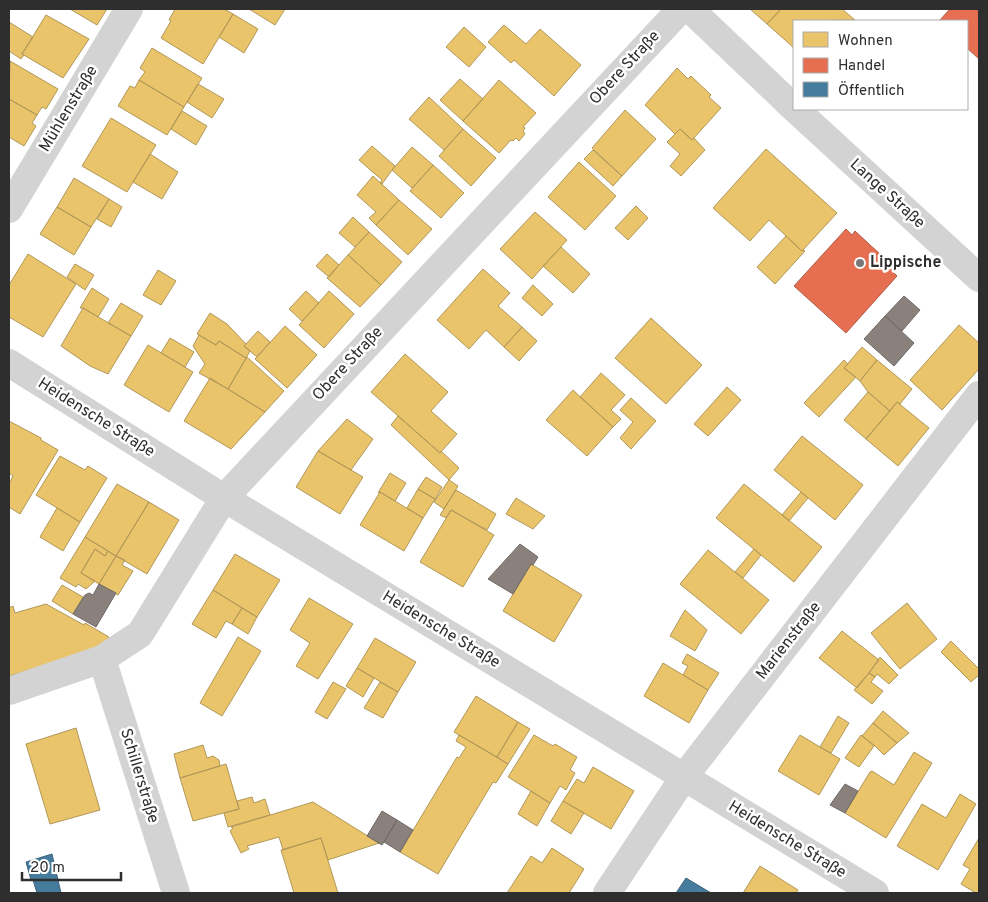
<svg xmlns="http://www.w3.org/2000/svg" width="988" height="902" font-family="Overpass,sans-serif">
	<rect width="100%" height="100%" fill="#fff"/>
	<!-- homes -->
	<path fill="#e9c46a" stroke="#b19758" d="M70 9H107L97 25Z
		M175 9H224L233 14 203 64 161 38 171 21 169 20Z
		M249 9H285L275 25Z
		M750 9H781L767 24Z
		M781 9H842L855 20 794 21V48L767 24Z
		M233 14 258 29 244 53 219 37Z
		M46 15 89 39 63 78 22 54Z
		M9 22 33 37 22 54 24 55 21 59 9 51Z
		M504 25 526 44 540 29 581 65 554 96 514 60 511 63 488 42Z
		M464 27 486 47 469 67 446 47Z
		M152 48 202 78 184 107 139 80 145 72 140 68Z
		M10 61 58 89 46 109 42 107 37 115 9 99Z
		M677 68 688 79 691 76 711 95 709 97 721 108 692 140 680 129 675 134 645 105Z
		M460 79 483 99 463 121 440 100Z
		M139 80 184 107 167 135 118 106 130 86 135 88Z
		M499 80 536 113 523 127 525 128 523 131 525 134 519 141 516 138 513 141 511 140 499 153 463 121Z
		M198 84 224 99 212 118 187 102Z
		M429 97 463 129 444 150 409 119Z
		M9 99 37 115 32 123 36 126 24 146 9 137Z
		M625 110 656 139 622 176 592 148Z
		M182 111 207 126 196 145 171 129Z
		M111 118 156 145 127 192 82 166Z
		M463 129 496 158 471 186 439 156Z
		M680 129 692 140 694 138 705 150 681 176 670 166 680 154 667 142Z
		M372 146 395 166 382 184 380 183 382 180 359 160Z
		M412 147 433 165 412 188 392 170Z
		M766 149 837 213 802 251 769 220 750 241 713 208Z
		M593 150 622 176 613 186 584 159Z
		M150 154 178 172 162 199 133 182Z
		M579 162 616 196 585 230 548 197Z
		M433 165 464 193 458 199 441 218 410 191Z
		M373 176 399 200 376 225 369 218 376 212 357 195Z
		M74 178 109 199 91 227 57 207Z
		M109 199 122 207 111 227 97 219Z
		M399 200 432 229 408 255 376 225Z
		M636 206 648 218 628 240 615 228Z
		M57 207 91 227 74 255 40 234Z
		M535 212 567 240 532 279 500 249Z
		M353 217 369 232 355 247 339 233Z
		M369 232 402 262 381 285 348 255Z
		M786 236 802 251 804 250 805 251 775 284 757 267Z
		M561 247 590 274 573 293 543 266Z
		M28 254 76 284 43 337 9 317V285Z
		M327 254 339 265 329 277 316 266Z
		M348 255 381 285 360 307 327 278Z
		M75 264 94 275 85 290 67 277Z
		M483 269 510 293 498 306 522 327 504 347 486 330 469 349 437 320Z
		M158 270 176 281 161 305 143 295Z
		M533 285 553 304 542 316 522 298Z
		M92 288 109 299 98 317 83 308H80Z
		M306 291 319 303 302 321 289 309Z
		M329 291 354 314 324 348 299 325Z
		M121 303 143 316 131 336 108 323Z
		M83 308 131 336 108 374 90 366 61 346Z
		M210 313 227 324 246 344 244 346 250 351 246 358 219 341 216 345 197 334Z
		M651 318 702 365 666 404 615 358Z
		M959 325 979 343V369L942 410 910 380Z
		M285 326 317 355 287 388 255 359Z
		M522 327 537 341 519 361 504 347Z
		M258 331 270 342 257 357 244 346Z
		M199 335 216 345 219 341 246 358 228 389 199 373 205 364 193 346Z
		M170 338 194 352 185 367 161 353Z
		M148 345 193 372 169 412 124 385Z
		M862 347 877 360 860 381 844 368Z
		M405 354 448 392 431 411 457 434 440 453 371 392Z
		M247 357 284 391 265 412 228 389Z
		M844 360 848 364 844 368 856 377 819 417 804 403Z
		M877 360 912 389 900 404 897 402 890 411 868 392 860 381Z
		M601 373 625 395 611 410 621 419 613 427 580 397Z
		M210 378 265 412 231 449 184 421Z
		M727 387 741 400 708 436 694 424Z
		M573 390 613 427 587 456 546 420Z
		M868 392 890 411 866 439 844 420Z
		M631 398 656 421 631 449 620 438 633 422 620 410Z
		M897 402 929 428 898 466 866 439Z
		M398 416 440 453 441 451 459 468 449 480 391 425Z
		M347 419 373 439 351 470 318 451Z
		M9 421 41 438V440L58 450 20 514 9 507V484L13 476 9 473Z
		M802 436 863 485 835 520 774 470Z
		M318 451 363 477 340 514 296 487Z
		M60 456 85 470 88 466 107 478 80 522 36 495Z
		M390 473 406 483 395 501 380 492 378 493Z
		M426 477 442 487 435 499 418 489Z
		M449 480 458 486 444 509 434 502Z
		M117 484 149 502 116 556 85 537Z
		M744 484 822 547 794 582 716 518Z
		M418 489 435 499 423 518 407 508Z
		M456 490 496 514 487 530 451 510 446 518 440 515Z
		M380 492 423 518 404 551 360 525Z
		M801 492 808 498 789 521 782 515Z
		M516 498 545 516 533 529 506 514Z
		M149 502 179 520 147 574 116 556Z
		M57 508 80 522 63 551 40 537Z
		M451 510 494 535 463 587 420 562Z
		M85 537 108 551 105 556 95 549 81 573 95 581 86 589 78 584 76 587 60 578Z
		M95 549 105 556 108 551 116 556 99 584 81 573Z
		M754 549 761 555 743 578 735 572Z
		M708 550 769 600 741 634 680 584Z
		M235 554 280 580 257 617 213 590Z
		M116 556 125 560 122 565 133 571 118 595 99 584Z
		M531 564 582 595 554 642 503 611Z
		M62 585 83 597 73 614 52 601Z
		M213 590 242 608 232 624 226 621 216 638 192 624Z
		M309 598 353 624 318 679 296 666 310 643 290 630Z
		M907 603 937 639 900 669 871 633Z
		M46 604 84 625 85 623 109 637 103 648 9 676V608L13 606 15 613Z
		M242 608 257 617 248 634 232 624Z
		M685 610 707 630 695 651 670 636Z
		M842 631 879 660 857 688 819 658Z
		M238 637 261 651 222 716 200 703Z
		M375 638 416 662 398 692 357 668Z
		M951 641 979 669V675L971 682 941 652Z
		M687 654 719 673 708 690 683 675 688 666 682 663Z
		M880 657 898 675 889 684 877 674 875 677 869 673Z
		M663 663 708 690 689 723 644 696Z
		M357 668 374 678 363 697 346 686Z
		M869 673 875 677 871 682 883 691 872 704 854 690Z
		M333 682 346 689 327 719 315 712Z
		M380 682 398 692 383 718 364 708Z
		M476 696 518 722 497 757 454 732Z
		M883 711 909 733 897 743 873 723Z
		M838 716 849 723 831 753 820 747Z
		M518 722 530 729 508 764 497 757Z
		M873 723 897 743 884 755 874 745 862 736Z
		M76 728 100 810 50 824 26 744Z
		M459 735 508 764 496 783 493 782 438 874 400 852 457 757 459 758 466 747 456 741Z
		M534 735 553 746 555 744 577 757 570 770 575 773 566 790 560 786 550 803 508 777Z
		M800 735 840 759 819 795 778 771Z
		M861 735 874 746 859 767 845 758Z
		M203 745 207 758 213 756 219 760 220 766 180 778 174 754Z
		M914 752 932 763 886 838 845 813 870 772 872 771 894 785Z
		M226 764 239 809 193 821 180 778Z
		M593 767 634 791 611 829 563 801 577 779 584 783Z
		M531 791 550 803 537 826 518 814Z
		M960 794 976 804 938 870 897 846 922 804 946 818Z
		M252 797 254 803 265 799 270 815 228 827 224 813 239 809 237 801Z
		M563 801 584 813 571 834 551 821Z
		M313 802 379 843 328 860 321 838 283 850 279 837 247 846 249 849 241 853 230 831 233 828 231 827Z
		M321 838 338 893H294L281 850Z
		M979 838V893H976L961 884 970 869 963 865Z
		M552 848 584 869 569 893H507L531 856 542 863Z
		M760 866 798 890 796 893H743Z"/>
	<!-- shops -->
	<path fill="#e76f51" stroke="#b05c46" d="M950 9H979V59L967 48V21H939Z
		M846 229 852 235 855 231 894 267 891 270 897 276 846 333 794 286Z"/>
	<!-- public -->
	<path fill="#457b9d" stroke="#3e647c" d="M52 854 61 893H37L33 880H31L26 862Z
		M686 878 711 893H676Z"/>
	<!-- industry -->
	<path fill="#8a817c" stroke="#6e6865" d="M904 296 920 310 902 331 885 316Z
		M885 316 914 343 894 366 864 339Z
		M520 544 538 557 533 565 531 564 513 594 488 579Z
		M99 584 116 593 96 627 73 614 85 595 89 593 93 595Z
		M845 784 858 791 845 813 830 805Z
		M382 811 397 820 382 845 367 836Z
		M397 820 413 830 400 852 384 842Z"/>
	<g fill="none" stroke-linecap="round" stroke-linejoin="round">
		<!-- street -->
		<path stroke="#d3d3d3" stroke-width="28" d="M690 9 794 108
			M795 109 979 278
			M9 209 129 9
			M9 363 224 498 875 893
			M102 659 176 893
			M9 691 102 659 140 634 224 498 681 9
			M607 893 684 777 979 395"/>
	</g>
	<!-- markers -->
	<circle fill="#777" stroke="#fff" stroke-width="2" cx="860" cy="263" r="5"/>
	<g text-anchor="middle" dominant-baseline="central" stroke-width="5" stroke-linejoin="round" paint-order="stroke">
		<!-- street labels -->
		<g font-size="16" fill="#2e2e2e" stroke="#fff">
			<text transform="translate(625 68) rotate(-47)">Obere Straße</text>
			<text transform="translate(69 109) rotate(-59)">Mühlenstraße</text>
			<text transform="translate(887 194) rotate(42)">Lange Straße</text>
			<text transform="translate(348 364) rotate(-47)">Obere Straße</text>
			<text transform="translate(96 418) rotate(32)">Heidensche Straße</text>
			<text transform="translate(441 630) rotate(31)">Heidensche Straße</text>
			<text transform="translate(789 641) rotate(-52)">Marienstraße</text>
			<text transform="translate(139 776) rotate(73)">Schillerstraße</text>
			<text transform="translate(787 840) rotate(31)">Heidensche Straße</text>
		</g>
		<!-- poi labels -->
		<g font-size="16" font-weight="bold" fill="#2e2e2e" stroke="#fff" text-anchor="start">
			<text x="870" y="263">Lippische</text>
		</g>
	</g>
	<!-- border -->
	<rect width="988" height="902" fill="none" stroke="#2e2e2e" stroke-width="20"/>
	<!-- legend -->
	<rect x="793" y="20" width="175" height="90" fill="#ffffff" stroke="#ababab"/>
	<rect x="803" y="32" width="25" height="15" fill="#e9c46a" stroke="#ababab"/>
	<text x="838" y="45" font-size="15" fill="#2e2e2e">Wohnen</text>
	<rect x="803" y="58" width="25" height="15" fill="#e76f51" stroke="#ababab"/>
	<text x="838" y="70" font-size="15" fill="#2e2e2e">Handel</text>
	<rect x="803" y="82" width="25" height="15" fill="#457b9d" stroke="#ababab"/>
	<text x="838" y="95" font-size="15" fill="#2e2e2e">Öffentlich</text>
	<!-- scale -->
	<path d="M22 872v8h99v-8" fill="none" stroke="#2e2e2e" stroke-width="2.5"/>
	<text x="30" y="872" font-size="15" fill="#2e2e2e" stroke="#ffffff" stroke-width="4" paint-order="stroke">20 m</text>
</svg>
